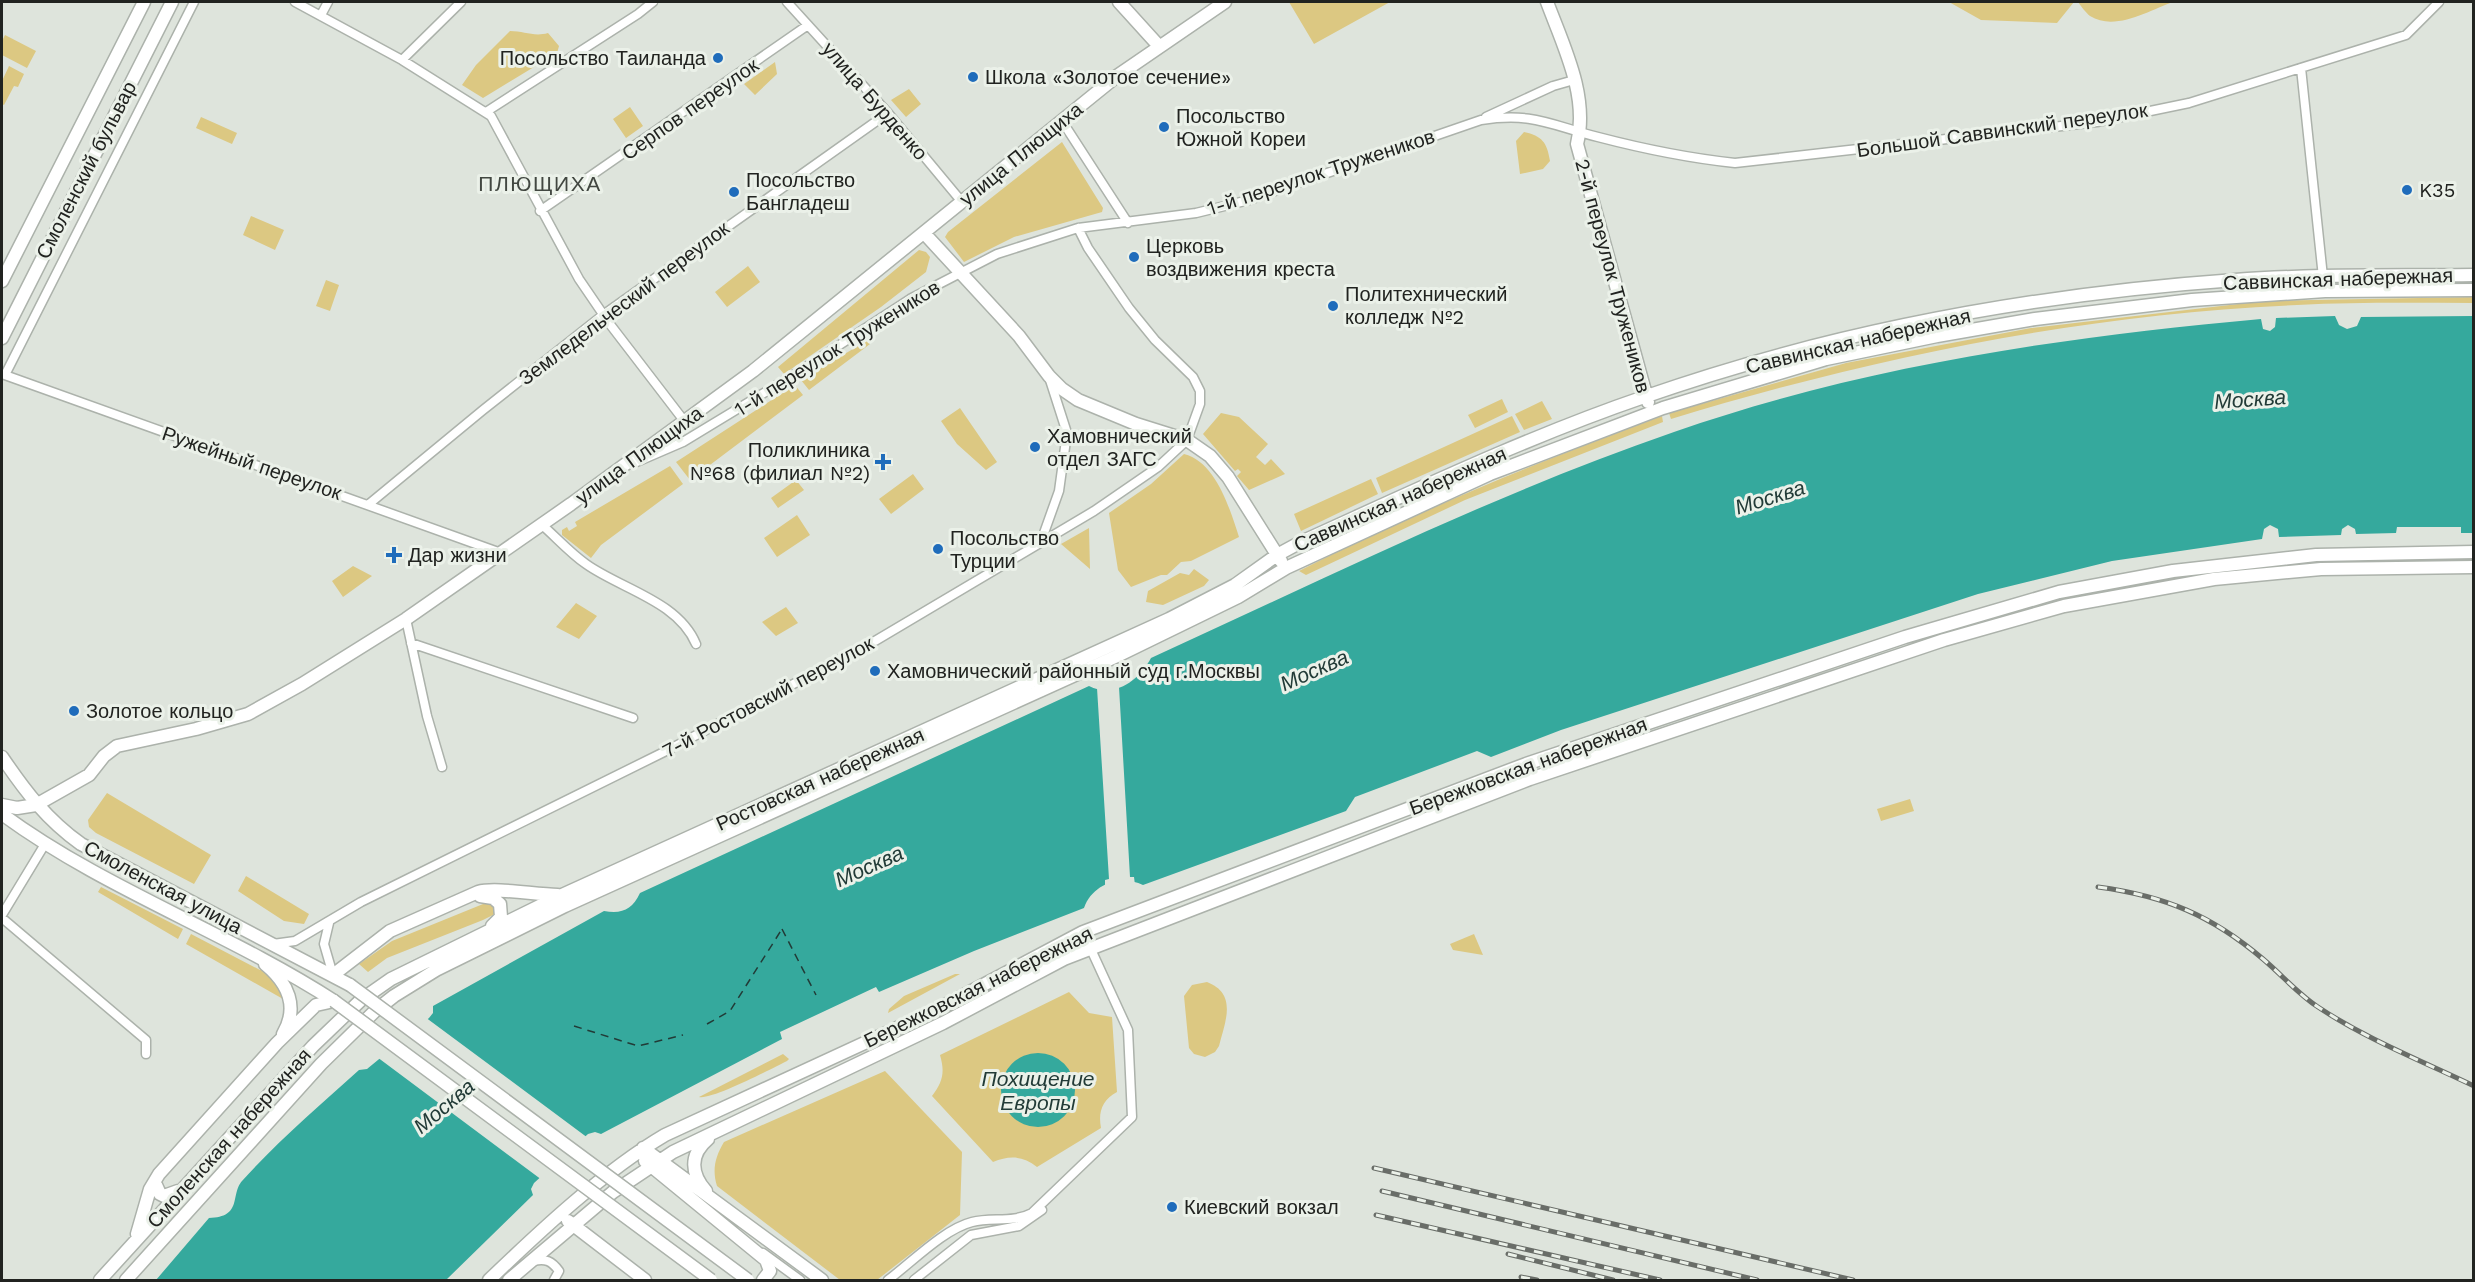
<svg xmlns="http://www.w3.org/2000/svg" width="2475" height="1282" font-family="'Work Sans',sans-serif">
	<rect width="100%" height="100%" fill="#dee4dc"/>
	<!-- green -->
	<path fill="#dcc882" d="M1289 2H1390L1314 44Z
		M1949 2H2074L2057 23 1981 20Z
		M2078 2H2173C2150 10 2115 32 2090 16 2086 13 2081 6 2078 2Z
		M510 31C524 31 534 37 548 33L559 46 557 53 483 98 462 85 476 65Z
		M5 35 36 51 27 68 2 55V41Z
		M775 62 777 74 755 95 744 84Z
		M9 66 24 74 18 87 14 86 4 105 2 104V81Z
		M909 89 921 104 906 117 891 100Z
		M630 107 643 126 626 138 613 119Z
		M201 117 237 133 232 144 196 128Z
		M1524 132C1542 136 1547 142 1550 161L1543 169 1520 174 1516 141Z
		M1062 142 1103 208 1102 212 1014 237 964 262 945 237 948 232Z
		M251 216 284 230 275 250 243 235Z
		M919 250 926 252 930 257 926 272 881 307 784 374 778 367Z
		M748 266 760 282 727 307 715 292Z
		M326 280 339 285 330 311 316 306Z
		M2473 297V303C2415 303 2356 302 2297 305 2084 314 1874 357 1671 419L1669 413 1846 363 2031 328 2264 301Z
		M868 340 870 344 809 390 801 380Z
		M795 385 803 395 690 480 676 462Z
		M1502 399 1508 412 1475 428 1468 415Z
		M1542 401 1552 419 1524 430 1515 414Z
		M960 408 997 462 986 470 957 444 941 421Z
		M1221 413 1239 417 1268 444 1256 457 1265 465 1271 459 1285 474 1249 490 1237 476 1241 472 1238 469 1235 471 1203 434Z
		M1512 416 1520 432 1382 493 1376 478Z
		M1662 416 1663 422 1465 500 1306 575 1299 571C1416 511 1538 462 1662 416Z
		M1184 454C1216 462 1230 509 1239 537L1191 561 1181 562 1167 575H1161L1131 587 1118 570 1109 513 1151 484Z
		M670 466 683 484 601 545 591 558 562 535V530L567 527 569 531 577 526 575 522Z
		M913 474 924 489 891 514 879 499Z
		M1371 479 1378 494 1301 531 1294 514Z
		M796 480 804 490 778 508 771 498Z
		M797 515 810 535 777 557 764 538Z
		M1089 528 1090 569 1061 544Z
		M353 566 372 576 343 597 332 581Z
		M1194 569 1209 580 1204 586 1163 605 1146 602 1148 591 1180 573 1189 575Z
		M576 603 597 616 579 639 556 627Z
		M786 607 798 623 776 636 762 622Z
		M107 793 211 855 194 884 96 833 89 827 88 820Z
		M1910 799 1914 811 1881 821 1877 809Z
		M246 876 309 914 304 924 284 921 238 891Z
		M101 887 183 929 178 939 98 892Z
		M488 902 493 906 495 914 483 920 387 958 368 972 359 964 392 941Z
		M191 934 260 970 262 968 279 982 283 999 186 944Z
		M1474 934 1483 955 1453 950 1450 944Z
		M955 974H960L888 1013 889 1009 904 996Z
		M1207 982C1238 994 1225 1022 1219 1046L1215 1052 1205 1057 1194 1054 1189 1048 1184 996 1192 985Z
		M1069 992 1089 1013 1112 1017 1117 1092C1102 1100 1098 1112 1101 1128L1037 1167C1023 1156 1010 1155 993 1162L932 1096C943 1082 945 1072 940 1055Z
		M783 1054 789 1059 787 1061C771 1069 712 1100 699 1097Z
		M885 1071 962 1152 960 1215 877 1280H840L717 1186C712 1170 715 1157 724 1142Z"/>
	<!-- water -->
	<path fill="#35a99d" d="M2335 316 2339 325 2347 329 2357 326 2361 317 2473 316V533H2461V527H2397L2396 533 2356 534 2355 529 2348 525 2342 529 2341 535 2279 537 2278 529 2270 525 2264 529 2262 539 2112 561 1978 594 1561 730 1491 757 1477 751 1355 797 1346 811 1143 885C1121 875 1093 883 1084 908L974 951 879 992 876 987 780 1032 782 1039 601 1134 595 1132 588 1134 534 1183 531 1189 533 1195 446 1280H156L209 1218C243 1217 230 1195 242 1181 278 1141 319 1106 359 1070L367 1069 429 1018 433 1013V1006L604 911C622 914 632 910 640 893L1089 686C1115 699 1139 680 1151 658 1324 579 1494 494 1674 432 1863 366 2062 337 2261 319L2263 329 2270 331 2275 327 2276 318Z
		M1001 1090a37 37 0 1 1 74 0a37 37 0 1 1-74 0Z"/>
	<!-- pier -->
	<path fill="#dee4dc" d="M1122 684 1119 687 1130 877H1134L1135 885 1128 883 1105 888V880L1109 879 1097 688H1093V685L1107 688Z
		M425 1017 588 1138 542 1180 377 1057Z"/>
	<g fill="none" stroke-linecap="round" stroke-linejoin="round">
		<!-- ferry -->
		<path stroke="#223b37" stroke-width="1.5" stroke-dasharray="8 6" stroke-linecap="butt" d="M782 929 816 995
			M707 1024 730 1011 782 929
			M574 1026 638 1046 683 1035"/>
		<!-- street casing -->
		<g stroke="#acb2ab" stroke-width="11">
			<path id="street" d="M295 2 402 60 491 116 579 279 609 323 685 422
				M787 2 888 113 962 202
				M321 15 328 2
				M402 60 461 2
				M2301 68 2323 277
				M486 112 638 14 653 2
				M1486 117 1553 86 1574 80
				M1062 121 1128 223
				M540 211 808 25
				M2 374 501 553
				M5 375 194 2
				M632 464 683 442 795 374 910 299 997 254 1078 228 1196 213 1249 200 1481 120C1534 112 1550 125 1598 137 1644 149 1688 158 1735 163L2097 122 2189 103 2406 35 2439 2
				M369 504 483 410 603 315 888 113
				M541 524C556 537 570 553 586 564 621 589 678 601 696 644
				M1046 539 1044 533 1059 491 1067 433 1050 380
				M406 619 427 716 442 767
				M411 643 633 718
				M2 915 45 844
				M2 918 146 1040V1054
				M329 923 324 944 333 975
				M273 944 295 941 361 902 666 751 875 641 1094 511 1158 467 1187 440 1200 404V391L1193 377 1155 340 1129 308 1088 248 1078 228
				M763 1253 800 1280
				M534 1261C545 1258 552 1261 559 1271L554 1280
				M888 1280C911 1263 944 1229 972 1222 992 1217 1013 1223 1032 1213L1132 1117 1128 1030 1083 932
				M914 1280 971 1235 1019 1226 1042 1210"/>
		</g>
		<!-- secondary casing -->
		<g stroke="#acb2ab" stroke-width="15">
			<path id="secondary" d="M1119 2 1158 45
				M1547 2C1563 45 1589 96 1577 144L1648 402
				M924 233 1019 336 1049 376 1062 389 1078 400 1136 424 1187 440 1210 456 1228 477 1281 561
				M2 805 17 808 36 805 89 775 104 756 117 746 196 729 248 714 302 684 406 619 571 504 753 371 1117 76 1225 2
				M480 896 493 898 500 904 501 917 492 926
				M265 964C288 983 299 1007 283 1034
				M333 975 390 931 478 892C496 887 536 895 558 895
				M643 1148 822 1280
				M645 1161 766 1260 770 1271 763 1280
				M156 1185 160 1194 164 1196 178 1191
				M706 1191C691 1174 689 1155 708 1139
				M568 1221 645 1280
				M137 1234 150 1189 159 1174 277 1043 316 1005 334 1001
				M100 1280 313 1046 361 1000 391 979 562 895 1169 619 1235 585 1277 555 1301 542C1414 491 1527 437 1644 397 1833 331 2036 294 2235 280 2314 274 2394 276 2474 275
				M126 1280 321 1064 375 1011 394 996 436 970 565 906 1117 656 1238 597 1286 568 1490 474 1663 408 1826 359 1937 336 2035 319 2192 300 2325 291 2474 290
				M489 1280C540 1231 604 1171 665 1135L936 1010 1083 932 1526 764 1905 637 2059 592 2173 571 2316 555 2474 552
				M509 1280 613 1192 673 1152 943 1023 1064 959 1530 779 1944 640 2064 606 2214 579 2321 569 2474 567"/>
		</g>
		<!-- primary casing -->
		<g stroke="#acb2ab" stroke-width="15">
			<path id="primary" d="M2 281 144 2
				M2 338 172 2
				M2 757C25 791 47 820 81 844L350 985
				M2 814C104 889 227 932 334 1001"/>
		</g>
		<!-- street -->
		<use href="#street" stroke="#fff" stroke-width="8"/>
		<!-- secondary -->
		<use href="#secondary" stroke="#fff" stroke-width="12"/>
		<!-- primary -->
		<use href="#primary" stroke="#fff" stroke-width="12"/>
		<!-- rail casing -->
		<g stroke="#696d68" stroke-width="5">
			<path id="rail" d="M2098 887C2165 896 2211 915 2263 959 2282 975 2298 994 2318 1007 2366 1039 2422 1061 2474 1086
				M1374 1168 1853 1280
				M1382 1191 1757 1280
				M1376 1215 1660 1280
				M1508 1254 1613 1280
				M1521 1277 1537 1280"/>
		</g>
		<!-- rail -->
		<use href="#rail" stroke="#ebf1e9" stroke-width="3" stroke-dasharray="9" stroke-linecap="butt"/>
		<!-- primary-bridge casing -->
		<g stroke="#acb2ab" stroke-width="15" stroke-linecap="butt">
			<path id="primary-bridge" d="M350 985 748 1280
				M334 1001 711 1280"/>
		</g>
		<!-- primary-bridge -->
		<use href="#primary-bridge" stroke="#fff" stroke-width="12"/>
	</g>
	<!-- markers -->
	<g fill="#1f6cbb" stroke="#ebf1e9" stroke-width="2">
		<circle cx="718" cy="58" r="6"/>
		<circle cx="973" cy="77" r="6"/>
		<circle cx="1164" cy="127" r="6"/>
		<circle cx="2407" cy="190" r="6"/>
		<circle cx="734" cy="192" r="6"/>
		<circle cx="1134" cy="257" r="6"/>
		<circle cx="1333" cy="306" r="6"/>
		<circle cx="1035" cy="447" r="6"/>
		<path d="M880 453h6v6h6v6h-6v6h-6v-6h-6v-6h6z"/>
		<circle cx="938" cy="549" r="6"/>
		<path d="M391 546h6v6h6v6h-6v6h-6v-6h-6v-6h6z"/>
		<circle cx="875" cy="671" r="6"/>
		<circle cx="74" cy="711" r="6"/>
		<circle cx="1172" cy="1207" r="6"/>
	</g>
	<g text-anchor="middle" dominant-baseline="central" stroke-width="6" stroke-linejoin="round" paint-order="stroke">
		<!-- poi labels -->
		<g font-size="20" fill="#212320" stroke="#ebf1e9" text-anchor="start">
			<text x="706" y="58" text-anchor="end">Посольство Таиланда</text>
			<text x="985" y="77">Школа «Золотое сечение»</text>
			<text x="1176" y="116">Посольство<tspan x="1176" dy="23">Южной Кореи</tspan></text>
			<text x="746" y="180">Посольство<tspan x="746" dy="23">Бангладеш</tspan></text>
			<text x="2419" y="190">K35</text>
			<text x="1146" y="246">Церковь<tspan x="1146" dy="23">воздвижения креста</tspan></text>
			<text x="1345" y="294">Политехнический<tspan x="1345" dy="23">колледж №2</tspan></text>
			<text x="1047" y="436">Хамовнический<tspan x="1047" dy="23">отдел ЗАГС</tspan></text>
			<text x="870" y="450" text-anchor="end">Поликлиника<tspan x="870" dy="23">№68 (филиал №2)</tspan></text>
			<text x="950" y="538">Посольство<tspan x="950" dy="23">Турции</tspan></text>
			<text x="408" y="555">Дар жизни</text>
			<text x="887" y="671">Хамовнический районный суд г.Москвы</text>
			<text x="86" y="711">Золотое кольцо</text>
			<text x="1184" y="1207">Киевский вокзал</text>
		</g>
		<!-- street labels -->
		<g font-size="20" fill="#212320" stroke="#ebf1e9">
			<text transform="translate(875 101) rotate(49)">улица Бурденко</text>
			<text transform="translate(690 109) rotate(-35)">Серпов переулок</text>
			<text transform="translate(2002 130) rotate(-8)">Большой Саввинский переулок</text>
			<text transform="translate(1021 154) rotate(-39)">улица Плющиха</text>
			<text transform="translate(86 170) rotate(-63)">Смоленский бульвар</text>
			<text transform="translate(1321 172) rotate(-18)">1-й переулок Тружеников</text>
			<text transform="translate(1613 276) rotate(75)">2-й переулок Тружеников</text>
			<text transform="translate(2338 279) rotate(-2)">Саввинская набережная</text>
			<text transform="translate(624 303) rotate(-37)">Земледельческий переулок</text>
			<text transform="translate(1858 341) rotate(-13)">Саввинская набережная</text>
			<text transform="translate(837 348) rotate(-32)">1-й переулок Тружеников</text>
			<text transform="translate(639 455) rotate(-36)">улица Плющиха</text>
			<text transform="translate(252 463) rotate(19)">Ружейный переулок</text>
			<text transform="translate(1400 499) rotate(-24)">Саввинская набережная</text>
			<text transform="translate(768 697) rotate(-28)">7-й Ростовский переулок</text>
			<text transform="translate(1528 766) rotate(-20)">Бережковская набережная</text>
			<text transform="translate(820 779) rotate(-24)">Ростовская набережная</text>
			<text transform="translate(163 887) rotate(28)">Смоленская улица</text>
			<text transform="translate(978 987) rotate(-26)">Бережковская набережная</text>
			<text transform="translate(229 1138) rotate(-48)">Смоленская набережная</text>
		</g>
		<!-- neighbourhood labels -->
		<g font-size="21" letter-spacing="1.5" fill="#424741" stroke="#ebf1e9">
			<text x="540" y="183">ПЛЮЩИХА</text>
		</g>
		<!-- water labels -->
		<g font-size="21" font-style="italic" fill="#223b37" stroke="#ebf1e9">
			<text transform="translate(2250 399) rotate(-4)">Москва</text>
			<text transform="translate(1770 497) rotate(-17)">Москва</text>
			<text transform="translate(1314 670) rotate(-24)">Москва</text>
			<text transform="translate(869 866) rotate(-24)">Москва</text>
			<text x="1038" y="1078">Похищение<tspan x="1038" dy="24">Европы</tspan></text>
			<text transform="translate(444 1106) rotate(-40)">Москва</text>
		</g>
	</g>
	<!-- border -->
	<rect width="2475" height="1282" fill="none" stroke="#212320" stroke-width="6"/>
</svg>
